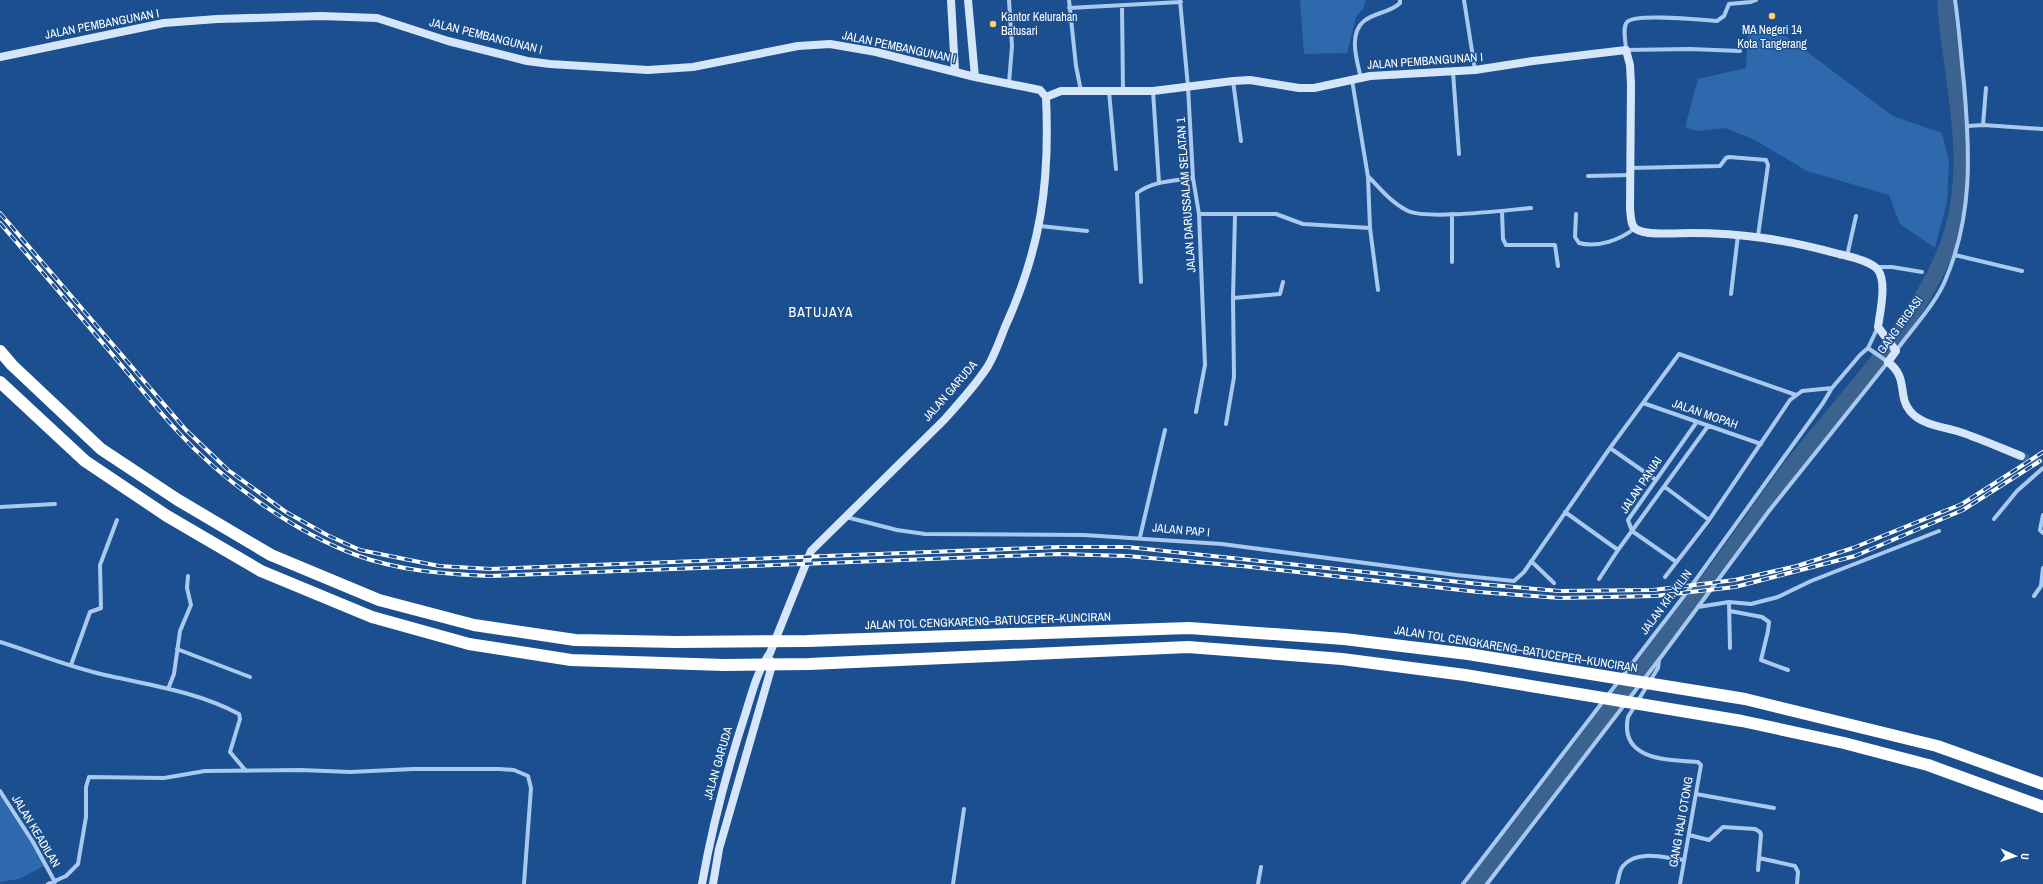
<svg xmlns="http://www.w3.org/2000/svg" width="2043" height="884" font-family="'Archivo Narrow',sans-serif">
	<rect width="100%" height="100%" fill="#1b4f8f"/>
	<!-- green -->
	<path fill="#2e69ad" d="M1300 0H1366L1363 9 1356 17 1347 53 1304 54Z
		M1748 31 1787 37 1893 116 1942 133 1949 161 1947 202 1935 248 1900 224 1889 195 1807 171 1755 140 1725 128 1697 131 1685 127 1698 79 1746 68Z
		M0 795 25 825 46 865 19 879 0 882Z"/>
	<g fill="none" stroke-linecap="round" stroke-linejoin="round">
		<!-- river -->
		<path stroke="#3c6290" stroke-width="16" d="M1475 884C1555 780 1636 677 1715 572 1742 536 1767 498 1795 462 1849 393 1929 313 1953 229 1974 154 1950 75 1945 0"/>
		<!-- secondary-tunnel -->
		<path stroke="#3d69a0" stroke-width="8" stroke-dasharray="8 4" stroke-linecap="butt" d="M2021 456 2043 464"/>
		<!-- street -->
		<path stroke="#a9c9ee" stroke-width="4" d="M1069 0 1076 66 1081 91
			M1180 0 1188 87 1193 178 1199 214 1205 365 1196 412
			M1464 0 1475 70
			M1122 6 1123 91
			M1069 8 1181 2
			M1740 51 1690 49 1626 50C1626 42 1622 28 1627 22 1635 13 1702 20 1717 21L1724 16 1729 4 1751 2 1756 0
			M1453 72 1459 154
			M1361 78C1357 61 1348 34 1364 21 1375 12 1390 13 1400 3V0
			M1352 80 1368 177 1370 228 1378 290
			M1233 81 1241 141
			M1009 83 1012 46 1009 0
			M1109 91 1116 169
			M1153 91 1159 183
			M1983 125 1986 88
			M1968 126 1983 125 2043 129
			M1631 168 1720 166 1726 158 1729 157 1766 160 1768 165 1758 236
			M1588 176 1630 175
			M1369 177C1381 190 1392 203 1408 211 1429 220 1506 210 1531 208
			M1502 211 1503 239 1506 245H1555L1558 266
			M1199 214H1276L1303 224 1370 228
			M1452 214V262
			M1576 214 1575 237 1579 243C1598 248 1620 240 1635 228
			M1040 226 1087 231
			M1955 255 2022 271
			M1847 256 1856 216
			M1877 267H1892L1922 272
			M1141 282 1137 193C1153 181 1173 181 1193 178
			M1731 294 1738 235
			M1233 298 1280 294 1283 282
			M1896 351C1911 330 1936 303 1945 281 1973 216 1970 153 1964 84 1961 56 1959 28 1955 0
			M1643 403 1761 444
			M1226 424 1234 377 1233 298 1235 215
			M1610 448 1656 480
			M1665 487 1709 520
			M0 507 55 504
			M1565 512 1618 550 1708 426
			M2043 515 2040 530 2043 533
			M846 517 897 530 925 534 1084 535 1222 544 1456 575 1514 581 1524 572 1610 448 1679 354 1796 395
			M1994 519 2017 491 2043 468
			M1140 537 1165 430
			M1531 561 1554 583
			M1675 561 1632 531 1628 520 1696 423
			M1665 577 1709 520 1790 400 1802 391 1832 388
			M1599 579 1618 550
			M2034 596 2041 586 2043 568
			M1729 602 1730 648
			M1698 607 1729 602 1751 604 1778 597 1811 581 1939 531
			M1730 611 1762 617 1769 622 1768 631 1761 660 1788 670
			M0 642C35 653 69 667 105 675 150 685 198 692 239 714L240 719 230 752 246 771
			M177 649 250 677
			M1659 660 1658 668 1628 717C1619 761 1669 760 1698 762L1701 765 1680 884
			M71 665 90 612 101 608 100 565 117 520
			M168 689 174 674 180 631 191 605 187 588 188 576
			M0 791 33 842 55 882
			M1696 794 1774 808
			M1689 835 1709 840 1723 827 1755 829 1760 832 1761 835 1758 870
			M1759 858 1795 866 1798 872 1797 884
			M48 884 66 876 78 864 86 817V787L89 777 164 778 205 771 301 770 350 772 413 769H499L514 770 528 776 531 788 524 884
			M953 884 964 809
			M1258 884 1261 867
			M1463 884 1687 592 1823 403 1832 388 1860 355 1868 348 1878 327
			M1487 884 1661 657 1769 511 1888 362 1868 348
			M1617 884C1619 879 1619 870 1623 866 1637 849 1665 858 1684 860"/>
		<!-- secondary -->
		<path stroke="#d6e6fa" stroke-width="8" d="M951 0 955 71
			M968 0 975 77
			M0 57 164 23 217 19 321 16 377 18 448 41 527 61 550 64 648 70 693 67 798 46 830 44 876 52 975 77 1040 90 1046 97
			M1046 97 1061 91H1153L1233 81 1250 80 1299 88H1314L1370 76 1475 70 1533 61 1626 50 1630 65 1631 84 1630 209C1631 215 1630 225 1636 229 1645 236 1678 233 1690 233 1743 233 1788 240 1839 254 1851 257 1871 261 1878 270 1887 282 1880 313 1878 327L1896 351 1888 362C1909 378 1897 395 1910 411 1921 425 1944 427 1960 432 1981 439 2001 448 2021 456
			M702 884C712 827 727 770 745 715 752 693 757 671 770 653L811 551 944 420C959 403 976 385 988 366 995 354 1000 340 1005 327 1041 248 1050 184 1046 97
			M713 884 719 849 771 669 770 660"/>
		<!-- highway -->
		<path stroke="#fff" stroke-width="12" d="M0 351 12 365 101 449 178 500 271 555 379 600 474 625 575 640 677 642 807 641 1189 628 1344 639 1468 654 1745 699 1937 746 2043 784
			M0 382 85 461 167 516 261 571 372 617 469 644 571 660 724 665 809 664 1188 647 1342 659 1465 675 1742 721 1844 743 1928 765 2043 807"/>
		<!-- rail casing -->
		<g stroke="#fff" stroke-width="4">
			<path id="rail" d="M0 213 186 430 228 470 286 512 327 535 360 550 439 566 491 569 1060 547H1127L1479 584 1559 591 1653 590 1735 580 1797 566 1853 548 1962 504 2043 452
				M0 223C37 266 74 309 111 353 133 379 155 407 178 432 223 481 294 532 356 555 399 571 445 574 490 576L1060 554 1127 556 1242 566 1479 592 1560 598 1655 596 1735 587 1855 556 1963 510 2040 461"/>
		</g>
		<!-- rail -->
		<use href="#rail" stroke="#1b4f8f" stroke-width="2.5" stroke-dasharray="8" stroke-linecap="butt"/>
	</g>
	<!-- markers -->
	<g fill="#ffd166" stroke="#1b4f8f" stroke-width="1.5">
		<circle cx="1772" cy="16" r="4"/>
		<circle cx="993" cy="24" r="4"/>
	</g>
	<g text-anchor="middle" dominant-baseline="central" stroke-width="3" stroke-linejoin="round" paint-order="stroke">
		<!-- poi labels -->
		<g font-size="12" fill="#fff" stroke="#1b4f8f" text-anchor="start">
			<text x="1001" y="17">Kantor Kelurahan<tspan x="1001" dy="14">Batusari</tspan></text>
			<text x="1772" y="30" text-anchor="middle">MA Negeri 14<tspan x="1772" dy="14">Kota Tangerang</tspan></text>
		</g>
		<!-- street labels -->
		<g font-size="12" fill="#fff" stroke="#1b4f8f">
			<text transform="translate(102 24) rotate(-11)">JALAN PEMBANGUNAN I</text>
			<text transform="translate(486 36) rotate(14)">JALAN PEMBANGUNAN I</text>
			<text transform="translate(899 47) rotate(12)">JALAN PEMBANGUNAN I</text>
			<text transform="translate(1425 61) rotate(-4)">JALAN PEMBANGUNAN I</text>
			<text transform="translate(1186 195) rotate(-94)">JALAN DARUSSALAM SELATAN 1</text>
			<text transform="translate(1900 325) rotate(-54)">GANG IRIGASI</text>
			<text transform="translate(950 391) rotate(-49)">JALAN GARUDA</text>
			<text transform="translate(1705 414) rotate(19)">JALAN MOPAH</text>
			<text transform="translate(1641 485) rotate(-56)">JALAN PANIAI</text>
			<text transform="translate(1181 530) rotate(5)">JALAN PAP I</text>
			<text transform="translate(1666 602) rotate(-53)">JALAN KH. KILIN</text>
			<text transform="translate(988 621) rotate(-2)">JALAN TOL CENGKARENG–BATUCEPER–KUNCIRAN</text>
			<text transform="translate(1516 649) rotate(9)">JALAN TOL CENGKARENG–BATUCEPER–KUNCIRAN</text>
			<text transform="translate(718 763) rotate(-74)">JALAN GARUDA</text>
			<text transform="translate(1681 822) rotate(-80)">GANG HAJI OTONG</text>
			<text transform="translate(36 831) rotate(59)">JALAN KEADILAN</text>
		</g>
		<!-- quarter labels -->
		<g font-size="14" letter-spacing="1" fill="#fff" stroke="#1b4f8f">
			<text x="821" y="312">BATUJAYA</text>
		</g>
	</g>
	<!-- north arrow -->
	<g transform="translate(2015 856) rotate(93)" stroke="#1b4f8f" stroke-width="3" paint-order="stroke">
	<path d="M0-3L7 15L0 10L-7 15Z" fill="#ffffff"/>
	<text y="-6" font-size="11" font-weight="bold" text-anchor="middle" fill="#ffffff">U</text>
	</g>
</svg>
